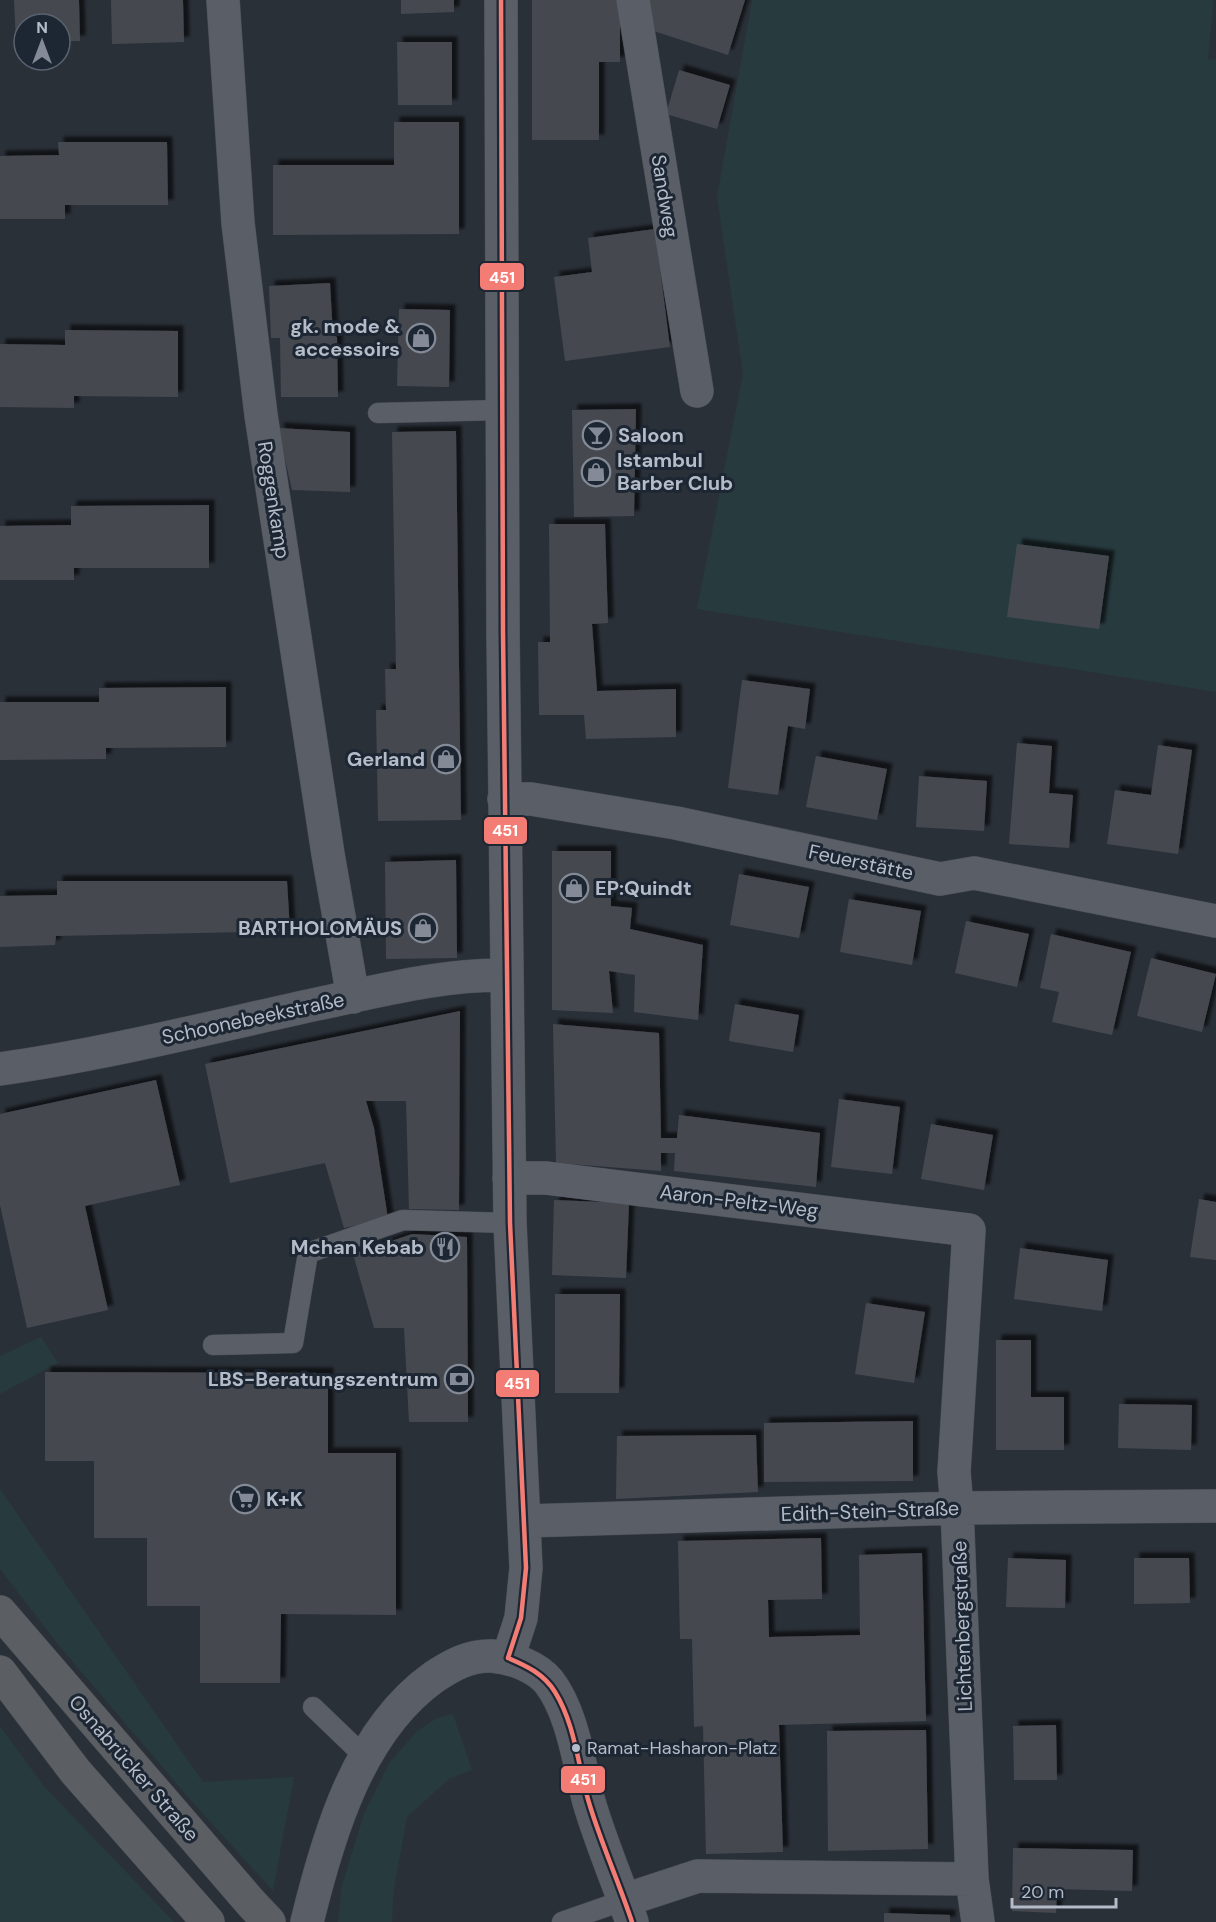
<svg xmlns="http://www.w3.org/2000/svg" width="1216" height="1922" font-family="'DM Sans',sans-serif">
	<defs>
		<filter id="shadow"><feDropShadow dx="5.5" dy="-5.5" stdDeviation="1.5" flood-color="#0009"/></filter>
	</defs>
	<rect width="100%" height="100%" fill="#2a3038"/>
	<!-- green -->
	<path fill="#273a3e" d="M752 0H1214L1208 59 1216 60V692L697 609 743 374 717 197Z
		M41 1337 58 1363 0 1394V1356Z
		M0 1489 203 1782 294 1777 273 1891 187 1796 57 1643 0 1569Z
		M453 1714 472 1770 449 1779 407 1817 394 1889 392 1922H338L342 1885 364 1814 390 1762 417 1731 437 1718Z
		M0 1726 43 1785 174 1922H0Z"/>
	<!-- building -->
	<path fill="#444950" filter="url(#shadow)" d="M14 0H79L80 41H60V24H24V43H16Z
		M111 0H183L184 42 112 44Z
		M401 0H454V12L401 14Z
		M532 0H620V62H599V140H532Z
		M650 0H745L728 55 641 27Z
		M397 42H452V105H398Z
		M679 70 730 85 717 129 666 114Z
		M394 122H459V234L273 235V165H394Z
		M58 142H167L168 205H65V219H0V156L59 155Z
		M655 229 670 347 565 361 554 277 592 272 588 238Z
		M330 283 333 335 337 337 338 397H281L280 338H271L269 286Z
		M399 309 450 310 449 387 397 386Z
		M65 330 178 331V397L74 396V408L0 407V344L65 345Z
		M636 409 634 516 574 517 572 410Z
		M278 428 350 432V492L292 490Z
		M456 431 461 820 378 821 376 710H386L385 669H396L392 432Z
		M209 505V568H74V580H0V526L71 525V506Z
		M549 524H605L608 623 592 624 597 691 676 689V737L586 739 584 715H539L538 642H550Z
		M1017 544 1109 556 1099 629 1007 617Z
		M742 680 810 689 805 729 788 726 778 795 728 788Z
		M226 687V747L106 748V759L0 760V702H99V688Z
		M1017 743 1052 746 1049 793 1073 795 1069 848 1009 844Z
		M1158 745 1192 750 1178 854 1107 844 1115 790 1151 795Z
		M816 756 887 769 877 820 806 807Z
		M919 776 987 781 984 831 916 827Z
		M552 851H611V906L632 908 630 929 703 945 698 1020 634 1012 635 975 609 971 613 1013 552 1010Z
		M456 860 457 958 386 959 385 862Z
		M739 874 809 887 799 938 730 925Z
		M57 881H287L290 931 56 936 55 945 0 947V896L57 895Z
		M849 899 921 911 912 965 840 952Z
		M966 921 1029 934 1017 987 955 973Z
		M1051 934 1131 952 1112 1035 1052 1022 1059 992 1040 988Z
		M1151 958 1216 974 1202 1032 1137 1016Z
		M735 1004 799 1015 793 1052 729 1041Z
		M460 1011 459 1210 409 1209 406 1101H366L374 1128 388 1219 344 1228 325 1163 230 1183 205 1064Z
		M553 1024 659 1033 661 1138H677L679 1115 820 1133 816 1187 674 1171 675 1153H661V1171L556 1163Z
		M156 1080 180 1185 85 1206 108 1310 27 1328 0 1205V1114Z
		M839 1099 900 1107 892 1174 831 1167Z
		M931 1124 993 1135 984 1190 921 1179Z
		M1199 1199 1216 1202V1260L1190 1257Z
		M554 1200 629 1203 626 1278 552 1275Z
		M412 1234 467 1237 468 1422H409L404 1328H374L353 1254Z
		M1020 1248 1108 1260 1102 1311 1014 1299Z
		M555 1294H620L619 1393H555Z
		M866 1303 925 1312 914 1383 855 1374Z
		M996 1340H1031V1397H1064V1450H996Z
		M45 1372 328 1373V1453H396V1615L281 1614 280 1683H200V1606H147V1538H94V1461H45Z
		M1119 1404 1192 1405 1191 1450 1118 1448Z
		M913 1421V1481L764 1482V1423Z
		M756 1435 758 1492 616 1499 617 1436Z
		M821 1538 822 1599 768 1600 769 1637 860 1635 859 1555 922 1553 926 1721 779 1725 783 1852 706 1854 703 1726 694 1727 692 1639H680L678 1541Z
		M1008 1558 1066 1560 1065 1608 1006 1607Z
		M1134 1558H1189L1190 1603 1134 1604Z
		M1056 1725 1057 1780H1014L1013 1726Z
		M926 1730 928 1849 828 1851 827 1731Z
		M1013 1848 1133 1850 1132 1891 1057 1889 1056 1913 1012 1911Z
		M884 1913 950 1915V1922H884Z"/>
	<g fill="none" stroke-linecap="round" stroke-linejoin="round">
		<!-- service casing -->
		<g stroke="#484c53" stroke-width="21">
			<path id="service" d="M378 413 501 410
				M213 1345 293 1343 308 1253 403 1220 510 1223
				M313 1707 365 1757
				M562 1922 625 1900"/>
		</g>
		<!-- minor casing -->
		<g stroke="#484c53" stroke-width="34">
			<path id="minor" d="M223 0 238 223 261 415 328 854 353 997
				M501 0 503 632 510 1223 526 1568 521 1618 508 1658
				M633 0 697 391
				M504 799H531L676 823 940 879 974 873 1216 921
				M0 1069C107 1054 212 1027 317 1004 379 991 443 974 506 975
				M509 1178H546L969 1230 954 1472 957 1508 972 1879 978 1922
				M525 1521 957 1508 1216 1506
				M625 1900 698 1876 972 1879
				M307 1922C328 1836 358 1731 434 1677 452 1665 470 1655 492 1656 512 1658 536 1666 549 1682 573 1713 579 1765 589 1802 601 1843 618 1882 632 1922"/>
		</g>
		<!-- trunk casing -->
		<g stroke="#474c53" stroke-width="34">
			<path id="trunk" d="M0 1612 251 1903 269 1922
				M0 1672 75 1771 208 1922"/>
		</g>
		<!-- service -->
		<use href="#service" stroke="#5a5e66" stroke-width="20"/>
		<!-- minor -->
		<use href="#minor" stroke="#5a5e66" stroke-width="33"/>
		<!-- trunk -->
		<use href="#trunk" stroke="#5b5f64" stroke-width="33"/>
		<!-- bus-1 casing -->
		<g stroke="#1d2633" stroke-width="9">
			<path id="bus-1" d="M501 0 503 632 510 1223 526 1568 521 1618 508 1658
				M508 1658C527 1666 544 1674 555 1692 576 1726 578 1769 590 1806 602 1845 619 1883 632 1922"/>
		</g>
		<!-- bus-1 -->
		<use href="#bus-1" stroke="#f37d74" stroke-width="4.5"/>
	</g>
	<!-- icons -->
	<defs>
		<g id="shop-ring" transform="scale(1.5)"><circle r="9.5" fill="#1d2633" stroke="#848b96" stroke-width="1.5"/><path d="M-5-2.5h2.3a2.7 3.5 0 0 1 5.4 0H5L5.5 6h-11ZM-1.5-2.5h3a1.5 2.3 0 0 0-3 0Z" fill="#848b96"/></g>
		<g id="bar-ring" transform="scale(1.5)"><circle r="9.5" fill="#1d2633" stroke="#848b96" stroke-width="1.5"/><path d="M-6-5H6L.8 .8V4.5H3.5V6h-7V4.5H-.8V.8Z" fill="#848b96"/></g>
		<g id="restaurant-ring" transform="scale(1.5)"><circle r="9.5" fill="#1d2633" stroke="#848b96" stroke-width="1.5"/><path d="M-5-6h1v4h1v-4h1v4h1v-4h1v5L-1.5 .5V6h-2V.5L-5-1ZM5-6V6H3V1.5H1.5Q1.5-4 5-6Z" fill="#848b96"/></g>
		<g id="bank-ring" transform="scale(1.5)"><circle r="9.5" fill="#1d2633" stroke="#848b96" stroke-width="1.5"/><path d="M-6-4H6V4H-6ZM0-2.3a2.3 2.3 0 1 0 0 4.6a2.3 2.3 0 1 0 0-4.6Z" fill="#848b96"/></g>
		<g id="supermarket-ring" transform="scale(1.5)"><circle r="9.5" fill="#1d2633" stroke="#848b96" stroke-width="1.5"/><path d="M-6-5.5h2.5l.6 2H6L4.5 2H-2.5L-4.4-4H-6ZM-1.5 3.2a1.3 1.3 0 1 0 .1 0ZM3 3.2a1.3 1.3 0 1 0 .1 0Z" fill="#848b96"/></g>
	</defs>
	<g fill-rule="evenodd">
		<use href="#shop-ring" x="421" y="338"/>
		<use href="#bar-ring" x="597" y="435"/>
		<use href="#shop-ring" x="596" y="472"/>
		<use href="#shop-ring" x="446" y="759"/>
		<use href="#shop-ring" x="574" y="888"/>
		<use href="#shop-ring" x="423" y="928"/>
		<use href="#restaurant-ring" x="445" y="1247"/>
		<use href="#bank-ring" x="459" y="1379"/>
		<use href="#supermarket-ring" x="245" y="1499"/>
	</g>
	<!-- markers -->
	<circle fill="#b4bcc9" stroke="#1d2633" stroke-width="2" cx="576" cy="1748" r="5"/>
	<g text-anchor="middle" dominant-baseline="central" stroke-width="6" stroke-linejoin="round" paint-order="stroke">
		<!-- bus labels -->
		<g font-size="18" fill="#b4bcc9" stroke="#1d2633" text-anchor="start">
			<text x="587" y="1748">Ramat-Hasharon-Platz</text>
		</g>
		<!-- street labels -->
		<g font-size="20" fill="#b4bcc9" stroke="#1d2633">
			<text transform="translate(665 196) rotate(81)">Sandweg</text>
			<text transform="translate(274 500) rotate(81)">Roggenkamp</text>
			<text transform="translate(861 862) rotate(12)">Feuerstätte</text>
			<text transform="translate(253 1018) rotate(-12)">Schoonebeekstraße</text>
			<text transform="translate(739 1201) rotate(7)">Aaron-Peltz-Weg</text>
			<text transform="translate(870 1511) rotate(-2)">Edith-Stein-Straße</text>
			<text transform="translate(962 1626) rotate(-92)">Lichtenbergstraße</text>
			<text transform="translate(134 1768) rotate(49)">Osnabrücker Straße</text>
		</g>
		<!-- poi labels -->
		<g font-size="20" font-weight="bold" fill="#b4bcc9" stroke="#1d2633" text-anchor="end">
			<text x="400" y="326">gk. mode &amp;<tspan x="400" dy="23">accessoirs</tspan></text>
			<text x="618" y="435" text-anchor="start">Saloon</text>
			<text x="617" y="460" text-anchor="start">Istambul<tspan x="617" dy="23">Barber Club</tspan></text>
			<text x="425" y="759">Gerland</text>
			<text x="595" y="888" text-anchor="start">EP:Quindt</text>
			<text x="402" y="928">BARTHOLOMÄUS</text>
			<text x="424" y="1247">Mchan Kebab</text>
			<text x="438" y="1379">LBS-Beratungszentrum</text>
			<text x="266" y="1499" text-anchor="start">K+K</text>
		</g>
	</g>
	<g stroke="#1d2633" stroke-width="2">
		<rect x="479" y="262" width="46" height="29" rx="6" fill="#f37d74"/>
		<rect x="483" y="816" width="45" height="29" rx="6" fill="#f37d74"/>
		<rect x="495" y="1369" width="45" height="29" rx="6" fill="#f37d74"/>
		<rect x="560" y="1765" width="46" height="29" rx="6" fill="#f37d74"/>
	</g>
	<g font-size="16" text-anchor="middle" font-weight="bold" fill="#fff">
		<text x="502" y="283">451</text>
		<text x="505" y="836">451</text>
		<text x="517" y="1389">451</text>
		<text x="583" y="1785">451</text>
	</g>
	<!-- north arrow -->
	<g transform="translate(42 42)"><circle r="28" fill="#1d2633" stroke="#59626f" stroke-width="1.5"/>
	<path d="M0-4.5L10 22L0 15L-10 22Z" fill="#848b96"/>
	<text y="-9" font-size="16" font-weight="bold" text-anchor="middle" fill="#b4bcc9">N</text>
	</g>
	<!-- scale -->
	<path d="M1012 1898v9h104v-9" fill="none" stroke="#b4bcc9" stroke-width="3"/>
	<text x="1021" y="1898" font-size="18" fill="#b4bcc9" stroke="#1d2633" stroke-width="4.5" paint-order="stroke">20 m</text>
</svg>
